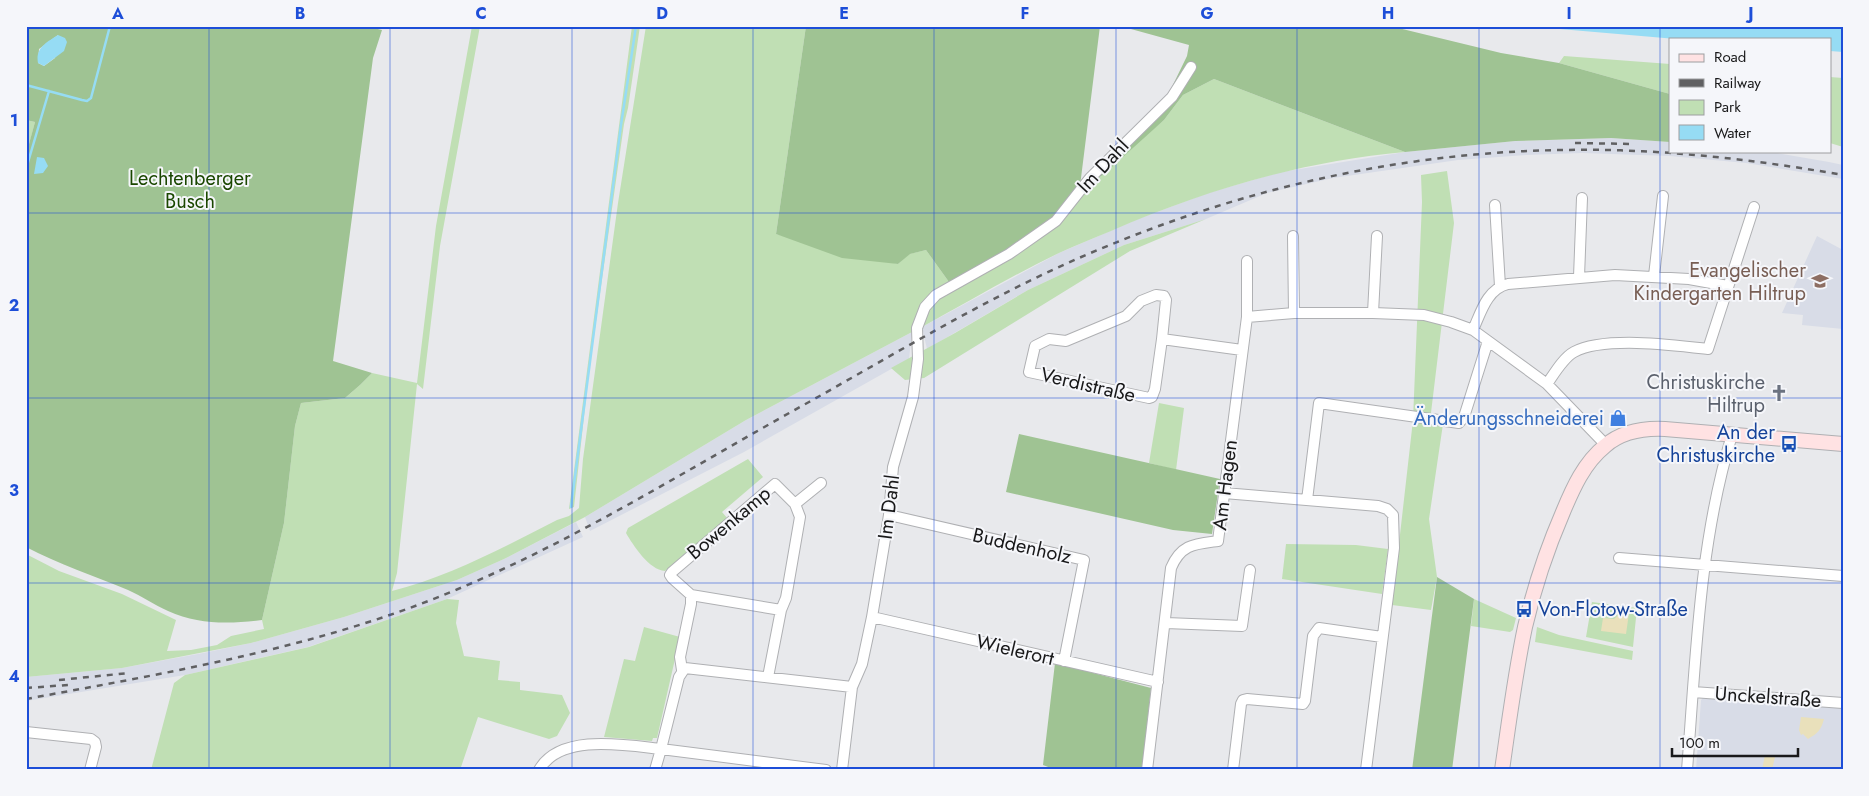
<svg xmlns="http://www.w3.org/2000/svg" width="1869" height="796" font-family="Jost,sans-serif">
	<rect width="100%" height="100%" fill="#e8e9ec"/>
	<!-- built -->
	<path fill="#d8dce7" d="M1611 138 1670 142V151H1765L1829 162 1843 165V179L1746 163 1670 156 1582 153 1526 155 1458 160 1333 178 1267 193 1206 219 1124 245 1028 290 927 349 922 327 1059 253 1138 219 1208 193 1281 172 1405 152 1515 141Z
		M1817 236 1843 250V329L1802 325 1803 315 1782 313Z
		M912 332 909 359 744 452 590 531 585 517 746 420Z
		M576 522 583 537 447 599 308 647 185 675 26 701V677L122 668 203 653 251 643 344 617 457 580 504 559Z
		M1704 697 1843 708V770H1696L1701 700Z"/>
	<!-- green -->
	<path fill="#c0dfb4" d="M472 26H480L440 246 423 389 417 384 397 573 392 591C450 576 504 547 557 520L569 516 579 508 583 459 618 203 646 26H806L776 234 898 264 909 254 926 250 949 282C928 300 919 304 912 332L746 420 585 517 504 559 457 580 344 617 251 643 122 668 26 677V554L59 571 122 594 176 620 167 651 191 650 217 645 231 636 264 629 262 620 284 523 295 426 301 403 345 398 360 385 372 373 417 383 436 226Z
		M632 26H640L628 108 624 124 589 371 574 507 569 509Z
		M1564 56 1670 64V94L1559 63Z
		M1830 77 1843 78V147L1830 143Z
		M1214 79 1405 152C1303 161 1205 190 1111 231 1094 238 1076 245 1059 253 1013 275 968 302 922 327L928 309 938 296 1011 257 1094 179 1164 120 1183 95Z
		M26 120 35 122 26 156Z
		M1447 171 1454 223 1430 421 1443 424 1429 519 1437 577 1431 610 1392 605 1413 420 1422 202 1421 175Z
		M1206 219 1130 251 924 378 905 380 891 368 955 333 1028 290 1124 245Z
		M1159 403 1184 408 1176 470 1149 463Z
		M748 459 763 477 722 512 728 519 665 571C649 570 633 545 626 533L628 528Z
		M1286 544 1356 545 1388 549 1382 594 1282 579Z
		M447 599 459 600 456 623 464 656 500 661 498 680 520 682V690L562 695 570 713 557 736 549 739 478 717 460 770H151L174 683 185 675 309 647Z
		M1474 599 1516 618 1513 630 1510 632 1471 626Z
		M1592 602 1637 608 1633 647 1586 637Z
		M644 627 680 637 657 738H653L652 741 604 737 624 659 635 661Z
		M1537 627 1559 635 1633 651 1632 660 1535 642Z"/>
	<!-- forest -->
	<path fill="#9fc393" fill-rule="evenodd" d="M26 26H365L382 30 373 58 333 361 372 373 360 385 345 398 301 403 295 426 284 523 262 620C230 624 199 625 168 611 154 605 142 596 128 590 94 576 59 564 26 547V155L35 122 26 120ZM58 35 55 58 44 66 38 63 39 49Z
		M806 26H1100L1080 186 1054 216 1008 250 949 282 926 250 910 254 898 264 842 258 776 234Z
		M1120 26H1390L1501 53 1559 63 1670 94V142L1611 138 1515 141 1405 152 1214 79 1183 95 1164 120 1103 175 1094 179 1169 93 1187 56 1189 45Z
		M1019 434 1220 479 1212 534 1173 530 1006 492Z
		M1437 577 1474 599 1452 770H1412Z
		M1055 663 1151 688 1142 770H1056L1043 765Z"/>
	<!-- sand -->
	<path fill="#e9e0bb" d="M1623 611 1629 613 1626 634 1601 631 1603 618 1614 619Z
		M1801 717 1824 719C1821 730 1818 733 1808 739L1803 734 1801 735 1799 730Z
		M1765 755 1775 757 1772 770H1762Z"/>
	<!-- water -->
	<path fill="#96dcf4" d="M1525 26H1843V52L1830 51V39H1676Z
		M58 35 65 38 67 42 64 51 44 66 38 63C35 48 47 42 58 35Z
		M37 157 44 158 48 166 43 173 34 174Z"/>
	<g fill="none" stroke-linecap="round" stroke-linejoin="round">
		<!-- stream -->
		<path stroke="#96dcf4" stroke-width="2.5" d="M26 85 82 100 87 101 91 98 110 26
			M26 169 49 91
			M571 507 621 125 636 26"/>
		<!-- street casing -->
		<g stroke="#afb0b3" stroke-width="12">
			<path id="street" d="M1495 205 1500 286
				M1293 236 1294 313
				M1654 276 1663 196
				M1579 277 1582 198
				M1373 313 1377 236
				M1247 317 1294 313H1373L1424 315 1451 322 1473 330 1547 384 1606 445
				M1473 330C1481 312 1487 289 1508 284L1615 275 1689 279 1728 286
				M1162 339 1155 389 1152 397 1149 398 1029 372 1035 346 1049 339 1066 341 1126 316 1141 301 1156 295 1164 296 1166 300 1162 339 1242 350
				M1547 384C1554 374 1563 358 1574 352 1604 336 1674 345 1708 349L1754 207
				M1224 493 1378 506 1387 509 1393 515 1394 548 1366 770
				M1307 500 1319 403 1459 423 1464 417 1488 341
				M795 504 821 483
				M889 515 1084 560 1064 661
				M1619 558 1843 576
				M691 595 672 578 670 575 672 572 775 484 795 504 800 517 786 598 781 610
				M872 617 1158 682
				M1166 623 1242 626 1250 570
				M682 670 680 657 691 604V595L781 610 768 677
				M1693 692 1843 703
				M26 732 91 739 95 742 96 747 90 770
				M539 770C560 733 625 745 661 749L679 677 685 668 852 687 862 664 872 617 889 515 893 467 913 397 918 359 917 328 925 307 936 295 1009 254 1056 221 1090 178 1172 97 1191 67
				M655 770 661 749 826 770
				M842 770 852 687
				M1147 770 1171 568C1181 544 1195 544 1218 541L1247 317V261
				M1233 770 1241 704 1243 700 1247 699 1303 704 1305 701 1313 636 1319 628 1382 637
				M1687 770C1696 658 1699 543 1732 435"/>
		</g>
		<!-- secondary casing -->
		<g stroke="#afb0b3" stroke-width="16">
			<path id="secondary" d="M1502 770C1509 722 1515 674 1525 627 1534 588 1547 549 1563 512 1573 488 1584 463 1605 446 1622 431 1643 428 1665 429L1843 444"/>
		</g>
		<!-- street -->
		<use href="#street" stroke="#fff" stroke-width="10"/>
		<!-- secondary -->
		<use href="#secondary" stroke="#ffe2e3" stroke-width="14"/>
		<!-- rail -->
		<path stroke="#606062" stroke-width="2.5" stroke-dasharray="6 6" stroke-linecap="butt" d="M1575 143 1635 144
			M59 680 129 673
			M26 688 68 685
			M26 699C172 672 321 647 458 589 580 538 693 466 809 402 907 347 1005 287 1110 245 1253 186 1408 152 1563 150 1657 148 1751 159 1843 175"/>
	</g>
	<!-- grid -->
	<path fill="none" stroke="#1d4ed8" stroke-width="1" stroke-opacity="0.55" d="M209 26V770M390 26V770M572 26V770M753 26V770M934 26V770M1116 26V770M1297 26V770M1479 26V770M1660 26V770M26 213H1843M26 398H1843M26 583H1843"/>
	<!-- icons -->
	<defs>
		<g id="school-bare" transform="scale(1.35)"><path d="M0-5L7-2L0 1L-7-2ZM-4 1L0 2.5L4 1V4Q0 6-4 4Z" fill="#8d6e63" stroke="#f5f6fa" stroke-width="2.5" paint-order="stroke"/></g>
		<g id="church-bare" transform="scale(1.35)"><path d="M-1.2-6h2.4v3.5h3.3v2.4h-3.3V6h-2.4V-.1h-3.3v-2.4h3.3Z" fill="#6b7280" stroke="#f5f6fa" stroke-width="2.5" paint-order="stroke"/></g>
		<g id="shop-bare" transform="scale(1.35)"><path d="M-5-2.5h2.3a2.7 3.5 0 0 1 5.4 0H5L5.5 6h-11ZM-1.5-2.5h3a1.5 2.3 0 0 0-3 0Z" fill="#3f7fe0" stroke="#f5f6fa" stroke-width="2.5" paint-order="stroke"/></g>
		<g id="bus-bare" transform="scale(1.35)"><path d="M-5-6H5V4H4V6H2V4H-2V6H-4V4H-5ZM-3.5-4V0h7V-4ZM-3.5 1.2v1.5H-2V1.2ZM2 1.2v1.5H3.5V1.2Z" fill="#1a4fb4" stroke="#f5f6fa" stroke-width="2.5" paint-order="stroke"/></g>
	</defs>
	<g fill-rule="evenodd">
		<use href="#school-bare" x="1820" y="281"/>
		<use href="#church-bare" x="1779" y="393"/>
		<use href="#shop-bare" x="1618" y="418"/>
		<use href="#bus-bare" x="1789" y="444"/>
		<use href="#bus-bare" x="1524" y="609"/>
	</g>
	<g text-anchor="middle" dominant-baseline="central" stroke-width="4" stroke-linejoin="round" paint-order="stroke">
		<!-- street labels -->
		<g font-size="20" fill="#19191a" stroke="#f5f6fa">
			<text transform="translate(1103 166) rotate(-47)">Im Dahl</text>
			<text transform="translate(1088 385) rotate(13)">Verdistraße</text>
			<text transform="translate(1225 485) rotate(-83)">Am Hagen</text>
			<text transform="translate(889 507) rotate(-83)">Im Dahl</text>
			<text transform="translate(729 523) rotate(-40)">Bowenkamp</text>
			<text transform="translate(1022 546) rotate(13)">Buddenholz</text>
			<text transform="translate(1015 650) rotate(13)">Wielerort</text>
			<text transform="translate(1768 697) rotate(4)">Unckelstraße</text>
		</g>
		<!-- park labels -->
		<g font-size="20" fill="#1a4700" stroke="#f5f6fa">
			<text x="190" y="178">Lechtenberger<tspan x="190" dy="23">Busch</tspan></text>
		</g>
		<!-- education labels -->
		<g font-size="20" fill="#785e54" stroke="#f5f6fa" text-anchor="end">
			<text x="1806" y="270">Evangelischer<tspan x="1806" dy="23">Kindergarten Hiltrup</tspan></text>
		</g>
		<!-- worship labels -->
		<g font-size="20" fill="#5b616d" stroke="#f5f6fa" text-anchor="end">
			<text x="1765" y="382">Christuskirche<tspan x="1765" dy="23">Hiltrup</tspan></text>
		</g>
		<!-- shop labels -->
		<g font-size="20" fill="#366cbe" stroke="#f5f6fa" text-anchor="end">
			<text x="1604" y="418">Änderungsschneiderei</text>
		</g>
		<!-- transit labels -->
		<g font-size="20" fill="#164399" stroke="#f5f6fa" text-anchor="end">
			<text x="1775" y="432">An der<tspan x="1775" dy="23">Christuskirche</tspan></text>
			<text x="1538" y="609" text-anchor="start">Von-Flotow-Straße</text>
		</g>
	</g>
	<!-- border -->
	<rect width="1869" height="796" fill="none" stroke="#f5f6fa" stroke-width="55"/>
	<!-- legend -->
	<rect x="1669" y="38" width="162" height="115" fill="#f5f6fa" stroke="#9d9ea0"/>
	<rect x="1679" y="54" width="25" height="8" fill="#ffe2e3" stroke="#9d9ea0"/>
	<text x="1714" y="62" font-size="15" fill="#19191a">Road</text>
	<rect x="1679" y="79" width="25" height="8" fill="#606062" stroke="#9d9ea0"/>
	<text x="1714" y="88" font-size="15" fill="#19191a">Railway</text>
	<rect x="1679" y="100" width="25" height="15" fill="#c0dfb4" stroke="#9d9ea0"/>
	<text x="1714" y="112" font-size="15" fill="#19191a">Park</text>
	<rect x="1679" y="125" width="25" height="15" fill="#96dcf4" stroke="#9d9ea0"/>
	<text x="1714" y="138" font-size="15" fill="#19191a">Water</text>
	<!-- scale -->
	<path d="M1672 748v8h126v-8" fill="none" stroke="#19191a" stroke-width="2.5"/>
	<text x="1679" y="748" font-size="15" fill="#19191a" stroke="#f5f6fa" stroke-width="4" paint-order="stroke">100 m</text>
	<rect x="28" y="28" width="1814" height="740" fill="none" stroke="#1d4ed8" stroke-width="2"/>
	<g font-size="16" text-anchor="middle" font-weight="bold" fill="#1d4ed8">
		<text x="118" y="19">A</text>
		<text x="300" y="19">B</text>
		<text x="481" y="19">C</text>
		<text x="662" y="19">D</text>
		<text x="844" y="19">E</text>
		<text x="1025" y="19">F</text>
		<text x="1207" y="19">G</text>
		<text x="1388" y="19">H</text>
		<text x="1569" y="19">I</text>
		<text x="1751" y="19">J</text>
		<text x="14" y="126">1</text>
		<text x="14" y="311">2</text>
		<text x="14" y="496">3</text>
		<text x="14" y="682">4</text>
	</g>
</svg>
